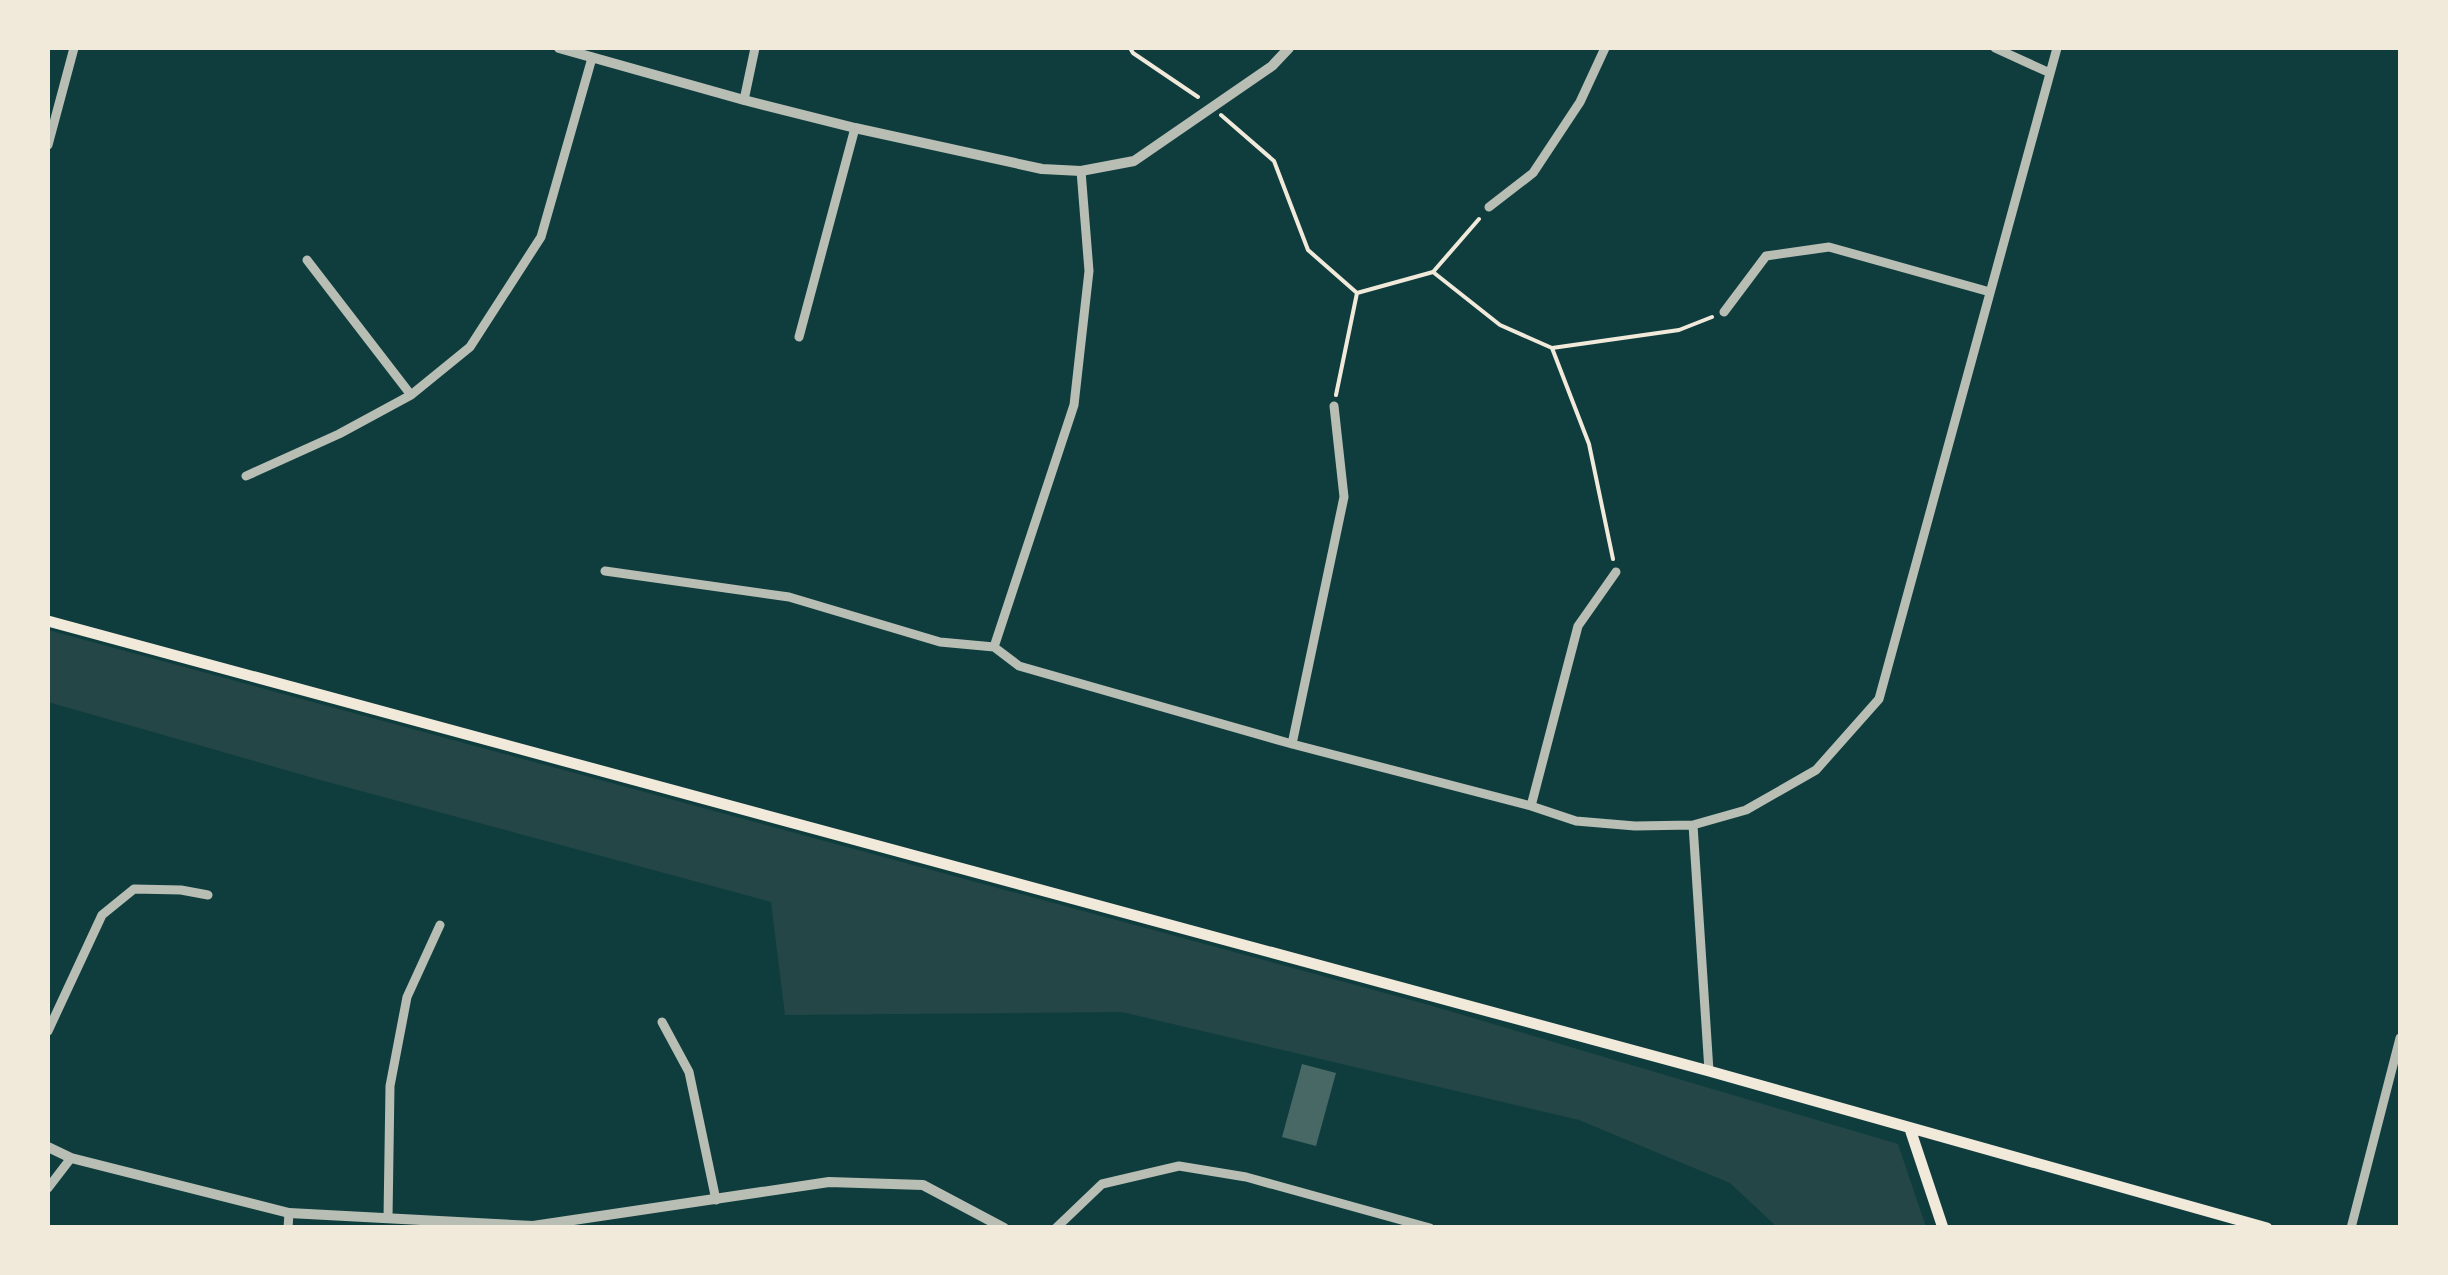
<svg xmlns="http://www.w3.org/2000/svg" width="2448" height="1275" font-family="Bitter,serif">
	<rect width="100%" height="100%" fill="#0f3d3e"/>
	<!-- green -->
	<path fill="#244646" d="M48 630 1429 1005 1898 1144 1926 1227H1777L1730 1183 1579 1120 1122 1012 785 1015 771 902 324 781 48 702Z"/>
	<!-- building -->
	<path fill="#486865" d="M1302 1064 1336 1073 1316 1146 1282 1137Z"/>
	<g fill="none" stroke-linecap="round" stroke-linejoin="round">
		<!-- path -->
		<path stroke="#f1e9da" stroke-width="4" d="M1130 48 1133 53 1198 97
			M1221 115 1274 161 1308 250 1357 293 1336 395
			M1433 272 1479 219
			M1357 293 1433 272 1500 325 1552 348 1679 330 1712 317
			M1552 348 1589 444 1613 559"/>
		<!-- minor -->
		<path stroke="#b8beb3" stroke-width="9" d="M1995 48 2050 73
			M744 100 755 48
			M48 145 74 48
			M1489 207 1533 173 1580 102 1605 48
			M307 260 411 395
			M1724 312 1766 256 1829 247 1990 292
			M799 337 855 128
			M246 476 339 434 411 395 470 347 541 237 592 58
			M605 571 789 597 940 642 994 647
			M994 647 1019 666 1292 744 1531 806 1576 821 1635 826 1693 825 1746 810 1816 770 1879 699 2057 48
			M994 647 1074 405 1089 271 1081 171
			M1292 744 1344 497 1334 406
			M1531 806 1578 626 1616 572
			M1693 825 1709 1071
			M662 1022 689 1072 716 1200
			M48 1031 102 915 134 889 181 890 208 895
			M48 1188 71 1158
			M388 1218 390 1086 407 997 440 925
			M288 1228 289 1213
			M1056 1228 1102 1184 1179 1166 1246 1177 1430 1228
			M2351 1228 2400 1038"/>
		<!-- tertiary -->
		<path stroke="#b8beb3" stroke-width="10" d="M559 48 744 100 855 128 1042 169 1081 171 1134 161 1272 66 1289 48
			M48 1147 71 1158 289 1213 533 1226 829 1182 923 1185 1004 1228"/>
		<!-- secondary -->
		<path stroke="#f1e9da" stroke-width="11" d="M48 621 1709 1071 2267 1228
			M1910 1129 1943 1228"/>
	</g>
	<!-- border -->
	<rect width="2448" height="1275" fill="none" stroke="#f1e9da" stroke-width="100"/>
</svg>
